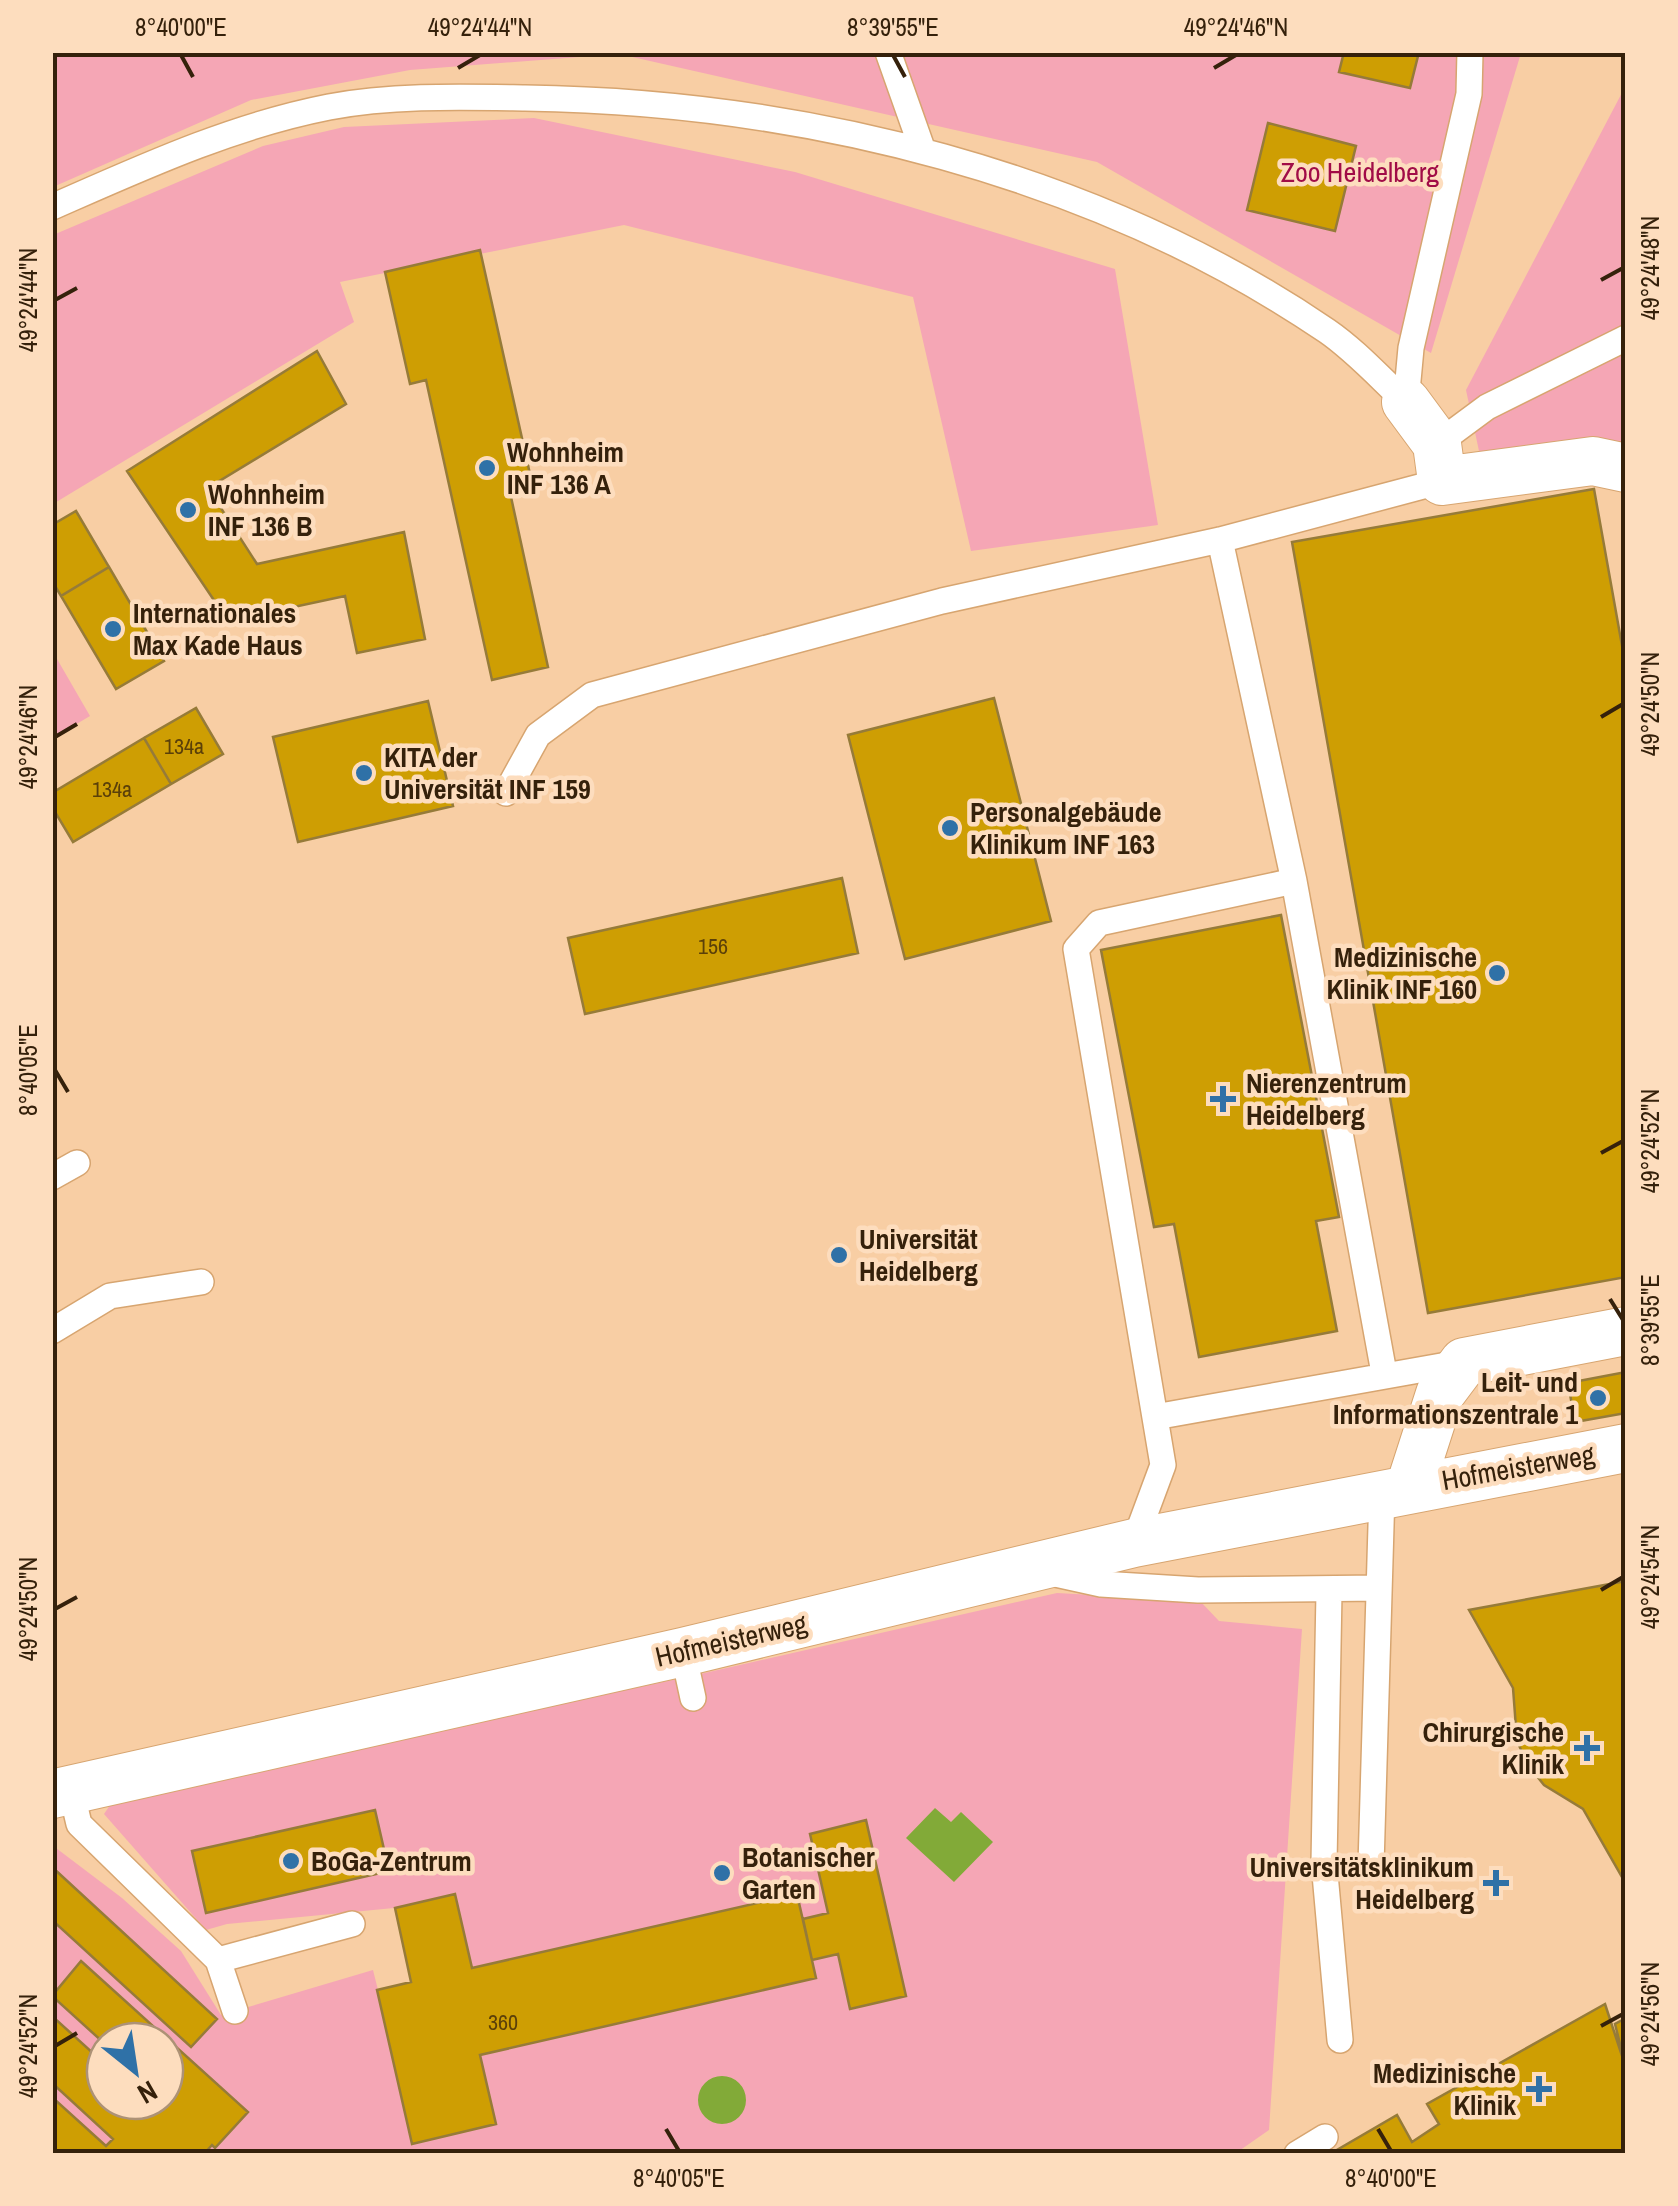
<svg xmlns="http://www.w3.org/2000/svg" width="1678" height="2206" font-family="'Archivo Narrow',sans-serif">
	<rect width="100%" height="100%" fill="#f8cea4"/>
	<!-- green -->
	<path fill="#f5a6b5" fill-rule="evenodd" d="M53 53H1521L1431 353 1097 162 619 54 410 70 251 100 53 187Z
		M1625 87V468L1479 451 1466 390Z
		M534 118 795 172 1115 269 1158 525 971 551 913 297 624 225 340 282 354 322 53 504V235L263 146 344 127Z
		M53 652 90 716 53 738H52Z
		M1057 1593 1200 1601 1219 1621 1302 1629 1269 2130 1236 2153H53L52 1845 122 1898 181 1951 221 2015 373 1970 378 1990 411 1982 394 1908 227 1924 206 1930 104 1814 115 1798 687 1677ZM105 2041H165V2101H105Z"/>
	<!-- water -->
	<path fill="#82aa38" d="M935 1808 951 1822 961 1812 993 1842 954 1882 906 1838Z
		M698 2100a24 24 0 1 1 48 0a24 24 0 1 1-48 0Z"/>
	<!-- building -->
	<path fill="#ce9e03" stroke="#967b39" stroke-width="2.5" d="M1344 52H1419L1410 88 1339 72Z
		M1268 123 1356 146 1335 231 1247 210Z
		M480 250 534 492 511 497 548 667 492 680 426 380 410 384 385 272Z
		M317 351 346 404 208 488 257 564 404 532 425 639 357 653 345 596 228 621 127 471Z
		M1594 489 1626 668V1277L1428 1313 1292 542Z
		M76 511 109 567 61 596 52 581V525Z
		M109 567 164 661 116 689 61 596Z
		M994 698 1051 921 905 959 848 735Z
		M428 701 453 806 298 842 273 737Z
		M196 708 223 754 171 784 144 738Z
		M144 738 171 784 73 842 52 807V793Z
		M842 878 858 953 585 1014 568 938Z
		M1281 915 1339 1217 1316 1221 1337 1331 1199 1357 1174 1224 1154 1227 1101 950Z
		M1626 1372V1413L1575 1422 1568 1383Z
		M1626 1581V1884L1583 1809 1544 1785 1528 1765 1517 1741 1513 1688 1469 1610Z
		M375 1810 389 1871 206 1913 192 1851Z
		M866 1820 906 1996 850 2009 838 1954 812 1960 803 1919 828 1913 810 1834Z
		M52 1867 217 2019 191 2047 52 1920Z
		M455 1894 472 1968 797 1894 816 1978 480 2055 496 2124 412 2144 377 1990 411 1982 395 1908Z
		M81 1961 248 2112 215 2148 212 2145 204 2154H52V2097L106 2146 113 2139 52 2083V2016L105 2064V2101H165V2041L105 2044 52 1996Z
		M1605 2004 1626 2068V2154H1330L1397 2115 1412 2142 1439 2124 1427 2104Z
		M1626 2018V2068L1615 2024Z"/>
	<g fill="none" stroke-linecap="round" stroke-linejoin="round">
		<!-- service casing -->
		<g stroke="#d7a570" stroke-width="28">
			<path id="service" d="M888 52 923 151
				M52 207C143 167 232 126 329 107 393 95 461 97 525 98 803 102 1095 173 1327 331 1356 351 1380 378 1406 402
				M1406 402 1411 348 1469 94 1470 52
				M1437 444 1487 407 1626 338
				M1220 540 1294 881
				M506 793 538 735 592 695 942 601 1220 540 1442 481
				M52 1177 77 1163
				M52 1331 110 1296 201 1282
				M1155 1417 1464 1362
				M1134 1543 1163 1465 1076 949 1099 923 1294 881 1384 1373
				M1051 1573 1101 1584 1198 1590 1379 1588
				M1329 1592 1324 1863 1340 2040
				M683 1652 693 1698
				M71 1790 79 1824 218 1960 235 2011
				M1371 1865 1382 1492
				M218 1960 352 1924
				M1297 2154 1325 2137"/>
		</g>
		<!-- minor casing -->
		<g stroke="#d7a570" stroke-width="50">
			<path id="minor" d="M1406 402 1437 444 1442 481 1593 461 1626 468
				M1410 1487 1440 1394 1464 1362 1626 1331
				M52 1794 683 1652 1134 1543 1626 1448"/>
		</g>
		<!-- service -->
		<use href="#service" stroke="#fff" stroke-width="25"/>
		<!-- minor -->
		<use href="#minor" stroke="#fff" stroke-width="48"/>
	</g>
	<!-- ticks -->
	<path fill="none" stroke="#35210b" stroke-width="4" d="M181 55 193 77M893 55 905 77M458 68 480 55M1214 68 1236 55M1601 280 1623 268M55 300 77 288M1601 717 1623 704M55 737 77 724M55 1070 68 1092M1601 1153 1623 1141M1610 1299 1623 1320M1601 1590 1623 1577M55 1609 77 1597M1601 2026 1623 2014M55 2046 77 2033M666 2129 679 2151M1378 2129 1391 2151"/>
	<!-- markers -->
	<g fill="#2f71a7" stroke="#fdddbe" stroke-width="4">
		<circle cx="487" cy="468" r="10"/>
		<circle cx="188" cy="510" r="10"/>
		<circle cx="113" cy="629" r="10"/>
		<circle cx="364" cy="773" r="10"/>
		<circle cx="950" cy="828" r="10"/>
		<circle cx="1497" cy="973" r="10"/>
		<path d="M1218 1084h10v10h10v10h-10v10h-10v-10h-10v-10h10z"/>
		<circle cx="839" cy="1255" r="10"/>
		<circle cx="1598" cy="1398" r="10"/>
		<path d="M1582 1733h10v10h10v10h-10v10h-10v-10h-10v-10h10z"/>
		<circle cx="291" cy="1861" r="10"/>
		<circle cx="722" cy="1873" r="10"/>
		<path d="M1491 1868h10v10h10v10h-10v10h-10v-10h-10v-10h10z"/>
		<path d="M1534 2074h10v10h10v10h-10v10h-10v-10h-10v-10h10z"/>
	</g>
	<g text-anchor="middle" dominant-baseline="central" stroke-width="9" stroke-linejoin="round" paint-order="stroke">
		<!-- number labels -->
		<g font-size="22" fill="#5b4009">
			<text x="184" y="746">134a</text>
			<text x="112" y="789">134a</text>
			<text x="713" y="946">156</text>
			<text x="503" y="2022">360</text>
		</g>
		<!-- park labels -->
		<g font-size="28" fill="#a10c47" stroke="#fdddbe">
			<text x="1360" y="172">Zoo Heidelberg</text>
		</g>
		<!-- poi labels -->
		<g font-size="28" font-weight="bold" fill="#35210b" stroke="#fdddbe" text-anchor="start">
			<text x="507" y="452">Wohnheim<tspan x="507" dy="32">INF 136 A</tspan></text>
			<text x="208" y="494">Wohnheim<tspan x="208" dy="32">INF 136 B</tspan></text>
			<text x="133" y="613">Internationales<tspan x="133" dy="32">Max Kade Haus</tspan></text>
			<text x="384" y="757">KITA der<tspan x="384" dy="32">Universität INF 159</tspan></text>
			<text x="970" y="812">Personalgebäude<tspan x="970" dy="32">Klinikum INF 163</tspan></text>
			<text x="1477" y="957" text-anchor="end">Medizinische<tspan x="1477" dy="32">Klinik INF 160</tspan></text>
			<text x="1246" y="1083">Nierenzentrum<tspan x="1246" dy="32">Heidelberg</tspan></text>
			<text x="859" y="1239">Universität<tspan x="859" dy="32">Heidelberg</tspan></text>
			<text x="1578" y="1382" text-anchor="end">Leit- und<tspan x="1578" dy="32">Informationszentrale 1</tspan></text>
			<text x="1564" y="1732" text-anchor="end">Chirurgische<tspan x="1564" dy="32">Klinik</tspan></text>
			<text x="742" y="1857">Botanischer<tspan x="742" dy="32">Garten</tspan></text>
			<text x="311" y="1861">BoGa-Zentrum</text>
			<text x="1474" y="1867" text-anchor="end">Universitätsklinikum<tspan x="1474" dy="32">Heidelberg</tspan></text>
			<text x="1516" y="2073" text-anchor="end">Medizinische<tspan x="1516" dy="32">Klinik</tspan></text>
		</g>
		<!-- street labels -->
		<g font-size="28" fill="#35210b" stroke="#fdddbe">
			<text transform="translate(1518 1467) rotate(-10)">Hofmeisterweg</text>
			<text transform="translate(731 1640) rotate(-13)">Hofmeisterweg</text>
		</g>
	</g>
	<!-- border -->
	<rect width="1678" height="2206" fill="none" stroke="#fdddbe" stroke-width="110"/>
	<!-- north arrow -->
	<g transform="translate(135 2071) rotate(150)"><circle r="48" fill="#fdddbe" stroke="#ad9276" stroke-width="2.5"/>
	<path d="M0-8L18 38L0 25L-18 38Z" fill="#2f71a7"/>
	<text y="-15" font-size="28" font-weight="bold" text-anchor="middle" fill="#35210b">N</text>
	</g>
	<rect x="55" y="55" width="1568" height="2096" fill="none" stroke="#35210b" stroke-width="4"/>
	<g font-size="25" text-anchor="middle" fill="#35210b">
		<text x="181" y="36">8°40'00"E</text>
		<text x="480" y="36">49°24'44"N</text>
		<text x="893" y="36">8°39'55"E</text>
		<text x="1236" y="36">49°24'46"N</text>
		<text transform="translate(1650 268) rotate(-90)" y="9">49°24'48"N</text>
		<text transform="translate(28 300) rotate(-90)" y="9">49°24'44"N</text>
		<text transform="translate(1650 704) rotate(-90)" y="9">49°24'50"N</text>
		<text transform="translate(28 737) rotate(-90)" y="9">49°24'46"N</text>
		<text transform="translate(28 1070) rotate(-90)" y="9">8°40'05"E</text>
		<text transform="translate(1650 1141) rotate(-90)" y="9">49°24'52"N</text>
		<text transform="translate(1650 1320) rotate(-90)" y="9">8°39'55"E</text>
		<text transform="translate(1650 1577) rotate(-90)" y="9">49°24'54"N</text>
		<text transform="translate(28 1609) rotate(-90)" y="9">49°24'50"N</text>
		<text transform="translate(1650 2014) rotate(-90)" y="9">49°24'56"N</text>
		<text transform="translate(28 2046) rotate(-90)" y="9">49°24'52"N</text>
		<text x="679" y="2187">8°40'05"E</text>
		<text x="1391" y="2187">8°40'00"E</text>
	</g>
</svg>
